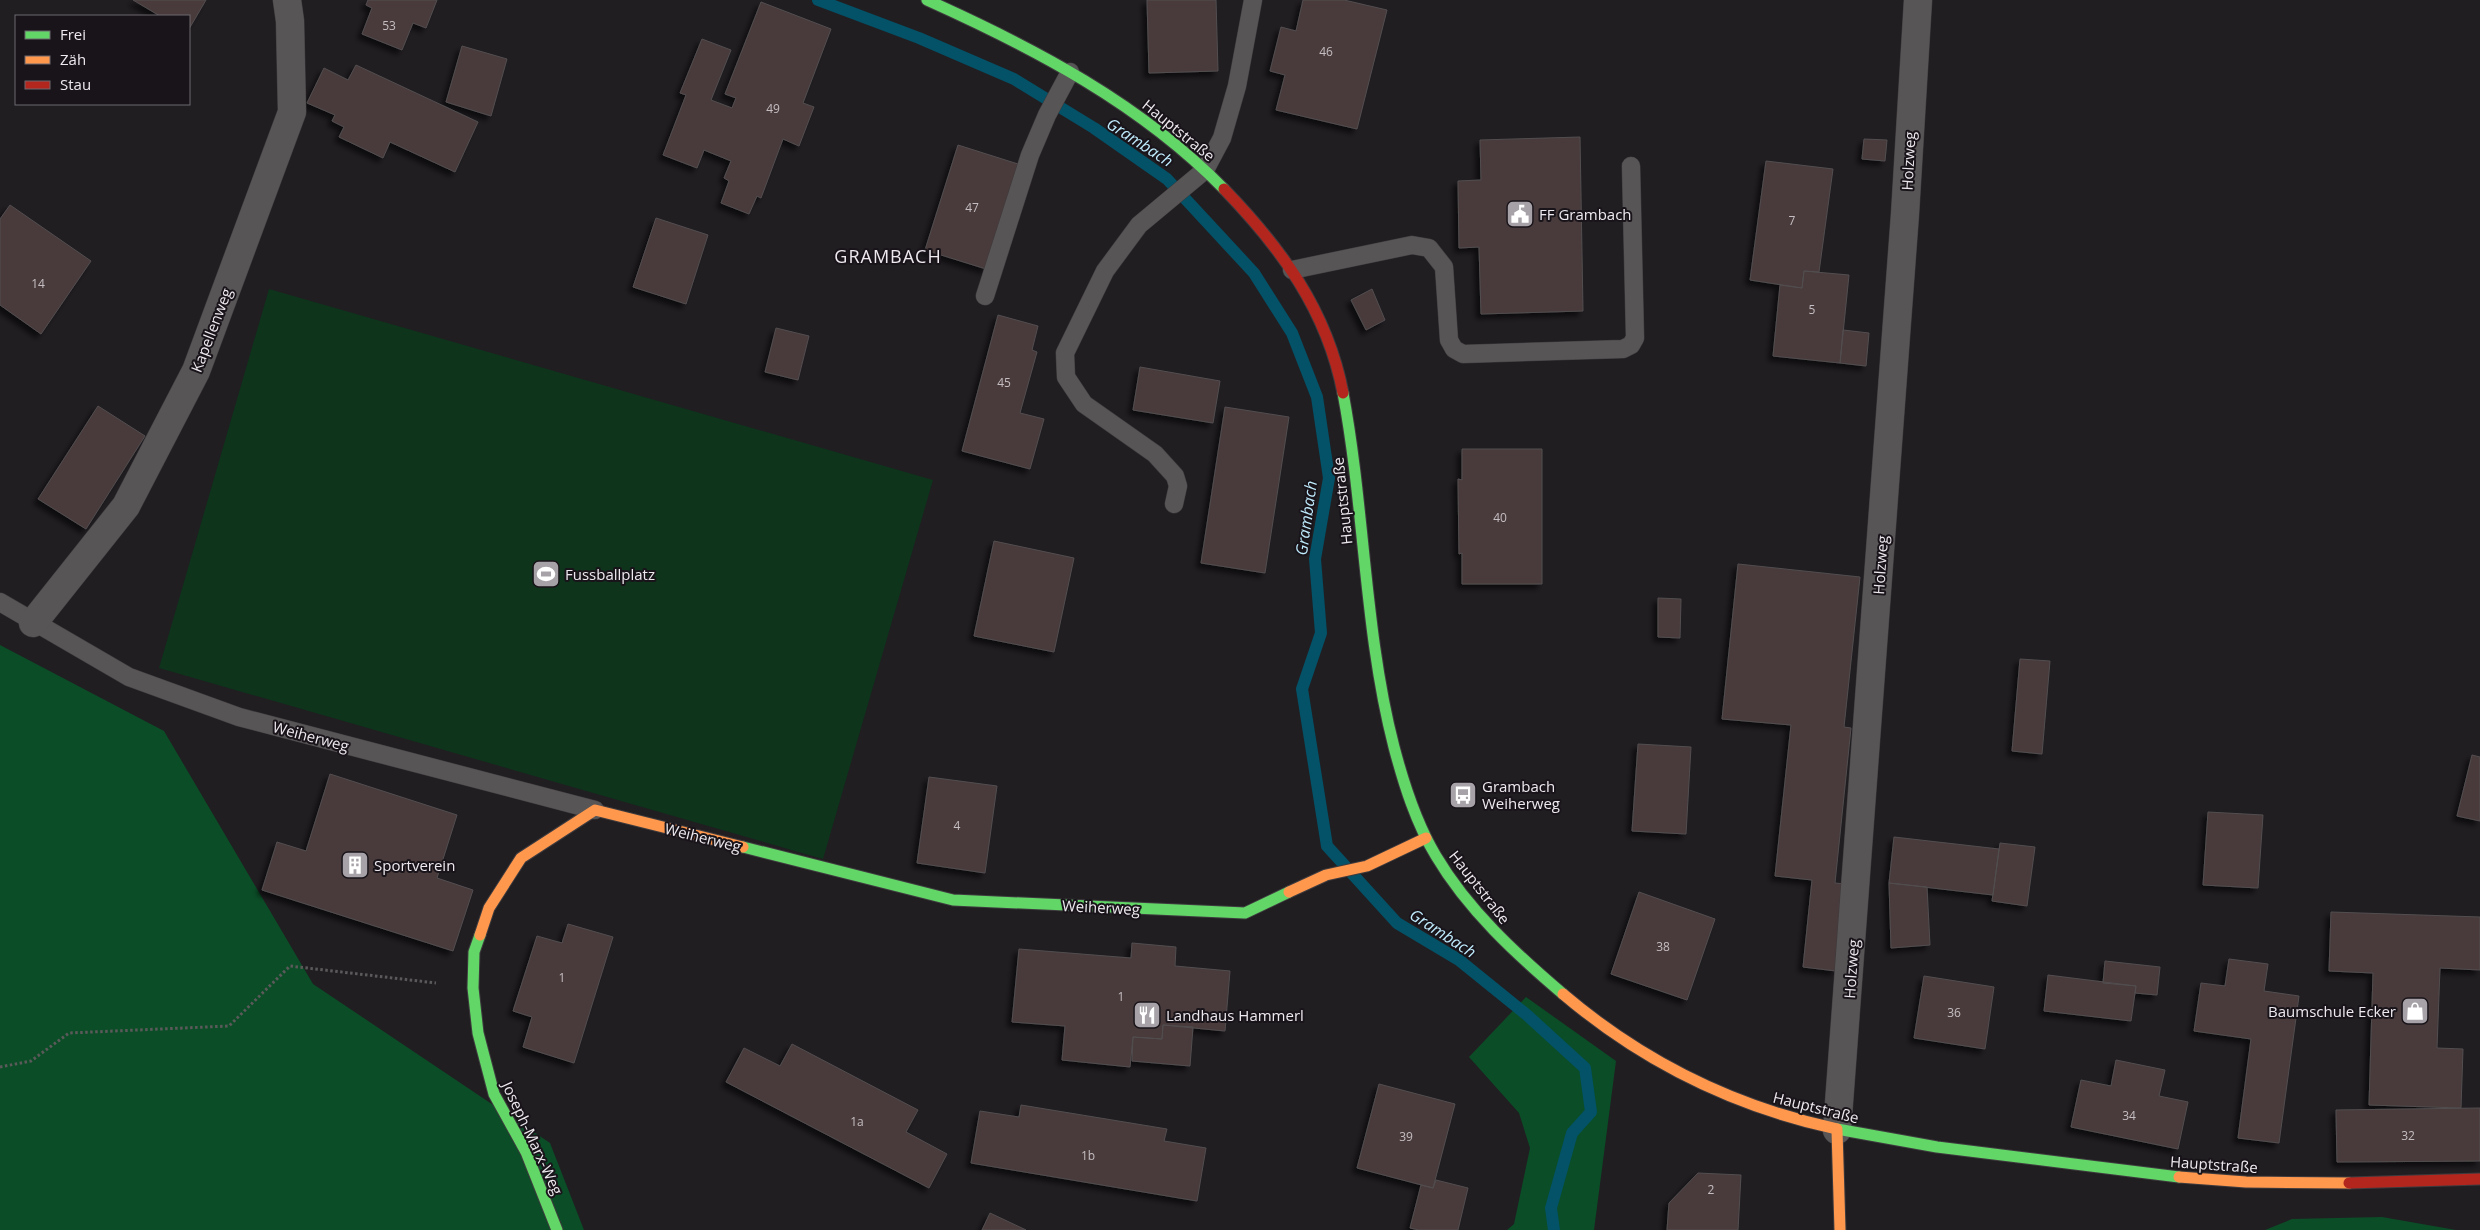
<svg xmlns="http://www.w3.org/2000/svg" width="2480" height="1230" font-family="'Open Sans',sans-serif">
	<defs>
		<filter id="shadow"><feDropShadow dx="-4.5" dy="4.5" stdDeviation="2.5" flood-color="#0009"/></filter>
	</defs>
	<rect width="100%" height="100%" fill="#211e22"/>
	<!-- green -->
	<path fill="#0e341c" d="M269 289 933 480 823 859 159 668Z"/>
	<!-- forest -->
	<path fill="#0b4d27" d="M0 645 164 731 313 984 550 1143 584 1230H0Z
		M1526 997 1616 1061 1594 1230H1507L1514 1224 1530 1148 1519 1113 1469 1057Z
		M2382 1217 2456 1230H2265L2292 1219Z"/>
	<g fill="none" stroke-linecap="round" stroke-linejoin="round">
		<!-- stream -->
		<path stroke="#035267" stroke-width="12" d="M818 0 919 38 1014 79 1094 128 1167 179 1254 273 1292 333 1317 397 1329 478 1315 559 1321 633 1302 689 1327 846 1397 923 1459 960 1527 1015 1585 1068 1591 1112 1572 1133 1551 1208 1554 1230"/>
	</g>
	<!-- building -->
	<path fill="#483a3a" stroke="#524e50" filter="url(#shadow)" d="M133 0H206L189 29V16H160Z
		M368 0H437L426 28 413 23 402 50 362 34 372 8 366 5Z
		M1147 0H1216L1218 71 1149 73Z
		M1303 0H1344L1387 10 1357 129 1276 110 1285 75 1270 71 1281 27 1296 31Z
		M761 2 831 29 803 103 814 107 799 146 783 139 761 198 757 196 749 214 721 203 729 181 724 178 731 161 704 150 697 168 663 155 686 95 680 93 702 39 731 50 711 100 732 108 736 98 725 94Z
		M462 46 507 59 491 116 446 102Z
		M356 65 478 122 455 172 390 142 383 158 339 137 344 127 332 121 335 115 307 103 324 68 348 80Z
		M1580 137 1583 311 1481 314 1479 247 1459 248 1458 181 1481 180 1480 140Z
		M1864 139 1887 140 1885 161 1862 159Z
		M958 145 1018 164 986 269 925 250Z
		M1766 161 1833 169 1819 272 1804 271 1802 288 1750 280Z
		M10 205 91 261 41 334 0 305V219Z
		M656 218 708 235 686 304 633 287Z
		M1804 271 1849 275 1840 363 1773 356 1780 285 1802 288Z
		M1372 289 1385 320 1366 330 1351 300Z
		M998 315 1038 326 1032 350 1037 352 1020 413 1044 419 1030 469 962 451Z
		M776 328 809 336 798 380 765 372Z
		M1843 330 1869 333 1866 366 1840 363Z
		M1140 367 1220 381 1213 423 1133 410Z
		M98 406 145 436 86 529 38 499Z
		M1225 407 1289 417 1265 573 1201 563Z
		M1462 449H1542V584H1462V553L1459 554 1458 479 1462 480Z
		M994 541 1074 558 1054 652 974 636Z
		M1738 564 1860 577 1844 727 1851 728 1835 883 1845 884 1836 971 1803 967 1812 880 1775 876 1791 725 1722 719Z
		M1658 598 1681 599 1680 638 1658 637Z
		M2020 659 2050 661 2042 754 2012 751Z
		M1638 744 1691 747 1686 834 1632 831Z
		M2472 755 2480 757V821L2457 816Z
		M330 774 457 815 437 878 473 890 453 951 262 890 277 842 306 851Z
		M929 777 997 786 985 873 917 863Z
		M2208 812 2263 815 2258 888 2203 885Z
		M1894 837 1999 849 1993 895 1889 883Z
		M2000 843 2035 847 2027 906 1992 901Z
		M1889 883 1927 887 1930 945 1891 948Z
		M1639 892 1715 919 1687 1000 1611 974Z
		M2331 912 2480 917V970L2440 968 2437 1048 2463 1049 2461 1108 2369 1105 2373 973 2329 971Z
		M568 924 613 937 574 1063 523 1047 532 1017 513 1011 537 936 562 943Z
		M1132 943 1176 947 1175 966 1230 971 1225 1031 1163 1025 1162 1039 1133 1037 1130 1067 1062 1060 1065 1026 1012 1022 1019 949 1131 958Z
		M2229 959 2268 964 2264 991 2299 996 2279 1143 2238 1138 2251 1039 2194 1031 2201 983 2225 986Z
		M2105 961 2160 967 2157 995 2135 993 2136 986 2103 983Z
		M2048 975 2136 986 2131 1021 2044 1011Z
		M1924 976 1994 987 1985 1049 1914 1038Z
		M1163 1025 1193 1027 1190 1066 1132 1061 1133 1037 1162 1039Z
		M792 1044 918 1110 906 1132 947 1154 929 1188 726 1082 744 1048 780 1066Z
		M2116 1060 2165 1070 2159 1096 2188 1102 2178 1149 2071 1127 2081 1080 2111 1086Z
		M1379 1084 1455 1104 1433 1188 1357 1168Z
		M1021 1105 1167 1129 1164 1141 1206 1148 1197 1201 971 1163 980 1111 1019 1117Z
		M2480 1108V1161L2337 1162 2336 1110Z
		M1698 1173 1741 1175 1738 1230H1667L1669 1203Z
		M1436 1180 1468 1188 1458 1230H1419L1410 1228 1421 1185 1433 1188Z
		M990 1213 1026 1230H982Z"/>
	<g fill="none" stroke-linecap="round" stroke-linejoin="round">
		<!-- lane casing -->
		<g stroke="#3e3b3e" stroke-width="19">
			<path id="lane" d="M1292 270 1412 245 1429 248 1444 267 1449 340 1454 349 1463 354 1623 349 1631 345 1635 338 1631 166
				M985 296 1030 155 1047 115 1070 72
				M1174 504 1178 486 1175 476 1155 454 1084 404 1066 377 1065 353 1105 271 1139 225 1205 170 1222 138 1237 86 1253 0
				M0 602 129 677 239 717 595 810"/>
		</g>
		<!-- street casing -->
		<g stroke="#3e3b3e" stroke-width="29">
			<path id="street" d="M33 623 126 506 196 371 292 112 290 21 287 0
				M1837 1130 1905 214 1918 0"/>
		</g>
		<!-- fast casing -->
		<g stroke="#3e3b3e" stroke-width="13">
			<path id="fast" d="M927 0C1034 48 1141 104 1224 189
				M1343 393C1365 510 1364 631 1394 747 1404 785 1416 823 1436 856 1468 910 1516 954 1563 994
				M743 847 953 900 1245 913 1289 892
				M480 935 474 952 473 988 478 1033 494 1094 526 1152 557 1230
				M1837 1129 1937 1147 2179 1177"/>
		</g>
		<!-- slow casing -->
		<g stroke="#3e3b3e" stroke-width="13">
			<path id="slow" d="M1289 892 1326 875 1367 866 1426 838
				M480 935 489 908 521 858 595 810 743 847
				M1563 994C1643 1062 1735 1107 1837 1129
				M1837 1130 1840 1230
				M2179 1177 2246 1182 2349 1183"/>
		</g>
		<!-- jam casing -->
		<g stroke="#3e3b3e" stroke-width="13">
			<path id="jam" d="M1224 189C1281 248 1327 310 1343 393
				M2349 1183 2480 1179"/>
		</g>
		<!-- path -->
		<path stroke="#5b5a5a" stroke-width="3" stroke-dasharray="2.5 2.5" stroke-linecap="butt" d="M0 1067 31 1061 69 1033 229 1026 290 966 436 983"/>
		<!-- lane -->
		<use href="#lane" stroke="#585556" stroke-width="18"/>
		<!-- street -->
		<use href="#street" stroke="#585556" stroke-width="28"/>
		<!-- fast -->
		<use href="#fast" stroke="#63d668" stroke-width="11"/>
		<!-- slow -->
		<use href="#slow" stroke="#ff974d" stroke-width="11"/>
		<!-- jam -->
		<use href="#jam" stroke="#b3261e" stroke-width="11"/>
	</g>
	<!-- icons -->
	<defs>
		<g id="civic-square" transform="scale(1.4375)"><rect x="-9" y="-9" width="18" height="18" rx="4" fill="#a6a2a7" stroke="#18141a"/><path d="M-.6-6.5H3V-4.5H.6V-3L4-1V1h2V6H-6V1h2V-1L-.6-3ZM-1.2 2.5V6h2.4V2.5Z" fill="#fff"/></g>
		<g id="stadium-square" transform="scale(1.4375)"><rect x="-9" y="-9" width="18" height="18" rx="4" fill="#a6a2a7" stroke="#18141a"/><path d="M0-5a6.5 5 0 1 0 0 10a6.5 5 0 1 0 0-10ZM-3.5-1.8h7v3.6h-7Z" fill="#fff"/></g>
		<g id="bus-square" transform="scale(1.4375)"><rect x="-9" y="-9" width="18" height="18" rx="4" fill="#a6a2a7" stroke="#18141a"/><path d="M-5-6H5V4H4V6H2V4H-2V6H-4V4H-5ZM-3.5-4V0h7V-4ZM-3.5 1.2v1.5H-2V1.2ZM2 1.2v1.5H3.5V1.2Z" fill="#fff"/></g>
		<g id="building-square" transform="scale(1.4375)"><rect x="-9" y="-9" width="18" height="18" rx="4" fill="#a6a2a7" stroke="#18141a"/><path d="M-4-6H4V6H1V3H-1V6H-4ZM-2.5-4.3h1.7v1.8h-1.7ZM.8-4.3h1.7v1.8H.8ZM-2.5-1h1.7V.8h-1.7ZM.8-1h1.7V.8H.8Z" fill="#fff"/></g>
		<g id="shop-square" transform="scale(1.4375)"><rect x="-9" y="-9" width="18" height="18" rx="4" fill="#a6a2a7" stroke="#18141a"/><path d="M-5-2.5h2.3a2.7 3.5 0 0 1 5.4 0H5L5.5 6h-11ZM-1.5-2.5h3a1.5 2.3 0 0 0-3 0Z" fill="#fff"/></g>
		<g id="restaurant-square" transform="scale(1.4375)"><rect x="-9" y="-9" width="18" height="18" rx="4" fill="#a6a2a7" stroke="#18141a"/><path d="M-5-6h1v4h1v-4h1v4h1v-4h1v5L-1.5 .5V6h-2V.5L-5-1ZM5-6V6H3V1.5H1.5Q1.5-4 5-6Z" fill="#fff"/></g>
	</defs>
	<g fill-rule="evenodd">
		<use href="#civic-square" x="1520" y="214"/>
		<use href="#stadium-square" x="546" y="574"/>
		<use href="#bus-square" x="1463" y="795"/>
		<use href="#building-square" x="355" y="865"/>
		<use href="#shop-square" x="2415" y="1011"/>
		<use href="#restaurant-square" x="1147" y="1015"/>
	</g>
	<g text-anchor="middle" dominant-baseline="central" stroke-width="4" stroke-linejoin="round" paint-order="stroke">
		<!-- number labels -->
		<g font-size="12" fill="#c4bdc1">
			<text x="389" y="25">53</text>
			<text x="1326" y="51">46</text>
			<text x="773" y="108">49</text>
			<text x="972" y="207">47</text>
			<text x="1792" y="220">7</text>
			<text x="38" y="283">14</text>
			<text x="1812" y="309">5</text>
			<text x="1004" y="382">45</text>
			<text x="1500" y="517">40</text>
			<text x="957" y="825">4</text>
			<text x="1663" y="946">38</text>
			<text x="562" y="977">1</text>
			<text x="1121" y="996">1</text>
			<text x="1954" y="1012">36</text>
			<text x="2129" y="1115">34</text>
			<text x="857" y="1121">1a</text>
			<text x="2408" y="1135">32</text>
			<text x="1406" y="1136">39</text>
			<text x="1088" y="1155">1b</text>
			<text x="1711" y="1189">2</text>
		</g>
		<!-- street labels -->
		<g font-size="15" fill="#ede9ee" stroke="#18141a">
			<text transform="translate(1179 130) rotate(39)">Hauptstraße</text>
			<text transform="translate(1908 161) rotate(-87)">Holzweg</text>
			<text transform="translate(211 330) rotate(-69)">Kapellenweg</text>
			<text transform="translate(1342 501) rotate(-96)">Hauptstraße</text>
			<text transform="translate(1880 565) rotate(-86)">Holzweg</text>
			<text transform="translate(311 736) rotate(15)">Weiherweg</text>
			<text transform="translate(703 837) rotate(14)">Weiherweg</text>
			<text transform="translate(1480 887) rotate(52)">Hauptstraße</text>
			<text transform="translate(1101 907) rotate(3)">Weiherweg</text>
			<text transform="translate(1851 969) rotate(-86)">Holzweg</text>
			<text transform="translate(1816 1107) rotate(14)">Hauptstraße</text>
			<text transform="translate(533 1138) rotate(65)">Joseph-Marx-Weg</text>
			<text transform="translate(2214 1164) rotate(4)">Hauptstraße</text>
		</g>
		<!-- poi labels -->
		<g font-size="15" fill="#ede9ee" stroke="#18141a" text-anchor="start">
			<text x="1539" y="214">FF Grambach</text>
			<text x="565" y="574">Fussballplatz</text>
			<text x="1482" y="786">Grambach<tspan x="1482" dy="17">Weiherweg</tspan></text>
			<text x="374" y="865">Sportverein</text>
			<text x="2396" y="1011" text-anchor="end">Baumschule Ecker</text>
			<text x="1166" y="1015">Landhaus Hammerl</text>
		</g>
		<!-- water labels -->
		<g font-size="16" font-style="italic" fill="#c0ecfe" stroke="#18141a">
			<text transform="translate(1140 142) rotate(33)">Grambach</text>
			<text transform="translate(1306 518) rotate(-82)">Grambach</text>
			<text transform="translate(1443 933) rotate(33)">Grambach</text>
		</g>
		<!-- quarter labels -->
		<g font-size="18" letter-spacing="1" fill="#ede9ee" stroke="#18141a">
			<text x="888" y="256">GRAMBACH</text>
		</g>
	</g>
	<!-- legend -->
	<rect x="15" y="15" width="175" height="90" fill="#18141a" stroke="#6d696f"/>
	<rect x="25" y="31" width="25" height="8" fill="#63d668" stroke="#6d696f"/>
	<text x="60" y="40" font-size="15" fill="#ede9ee">Frei</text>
	<rect x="25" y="56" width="25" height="8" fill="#ff974d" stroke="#6d696f"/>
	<text x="60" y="65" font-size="15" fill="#ede9ee">Zäh</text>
	<rect x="25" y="81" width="25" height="8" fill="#b3261e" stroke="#6d696f"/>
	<text x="60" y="90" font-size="15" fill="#ede9ee">Stau</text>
</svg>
